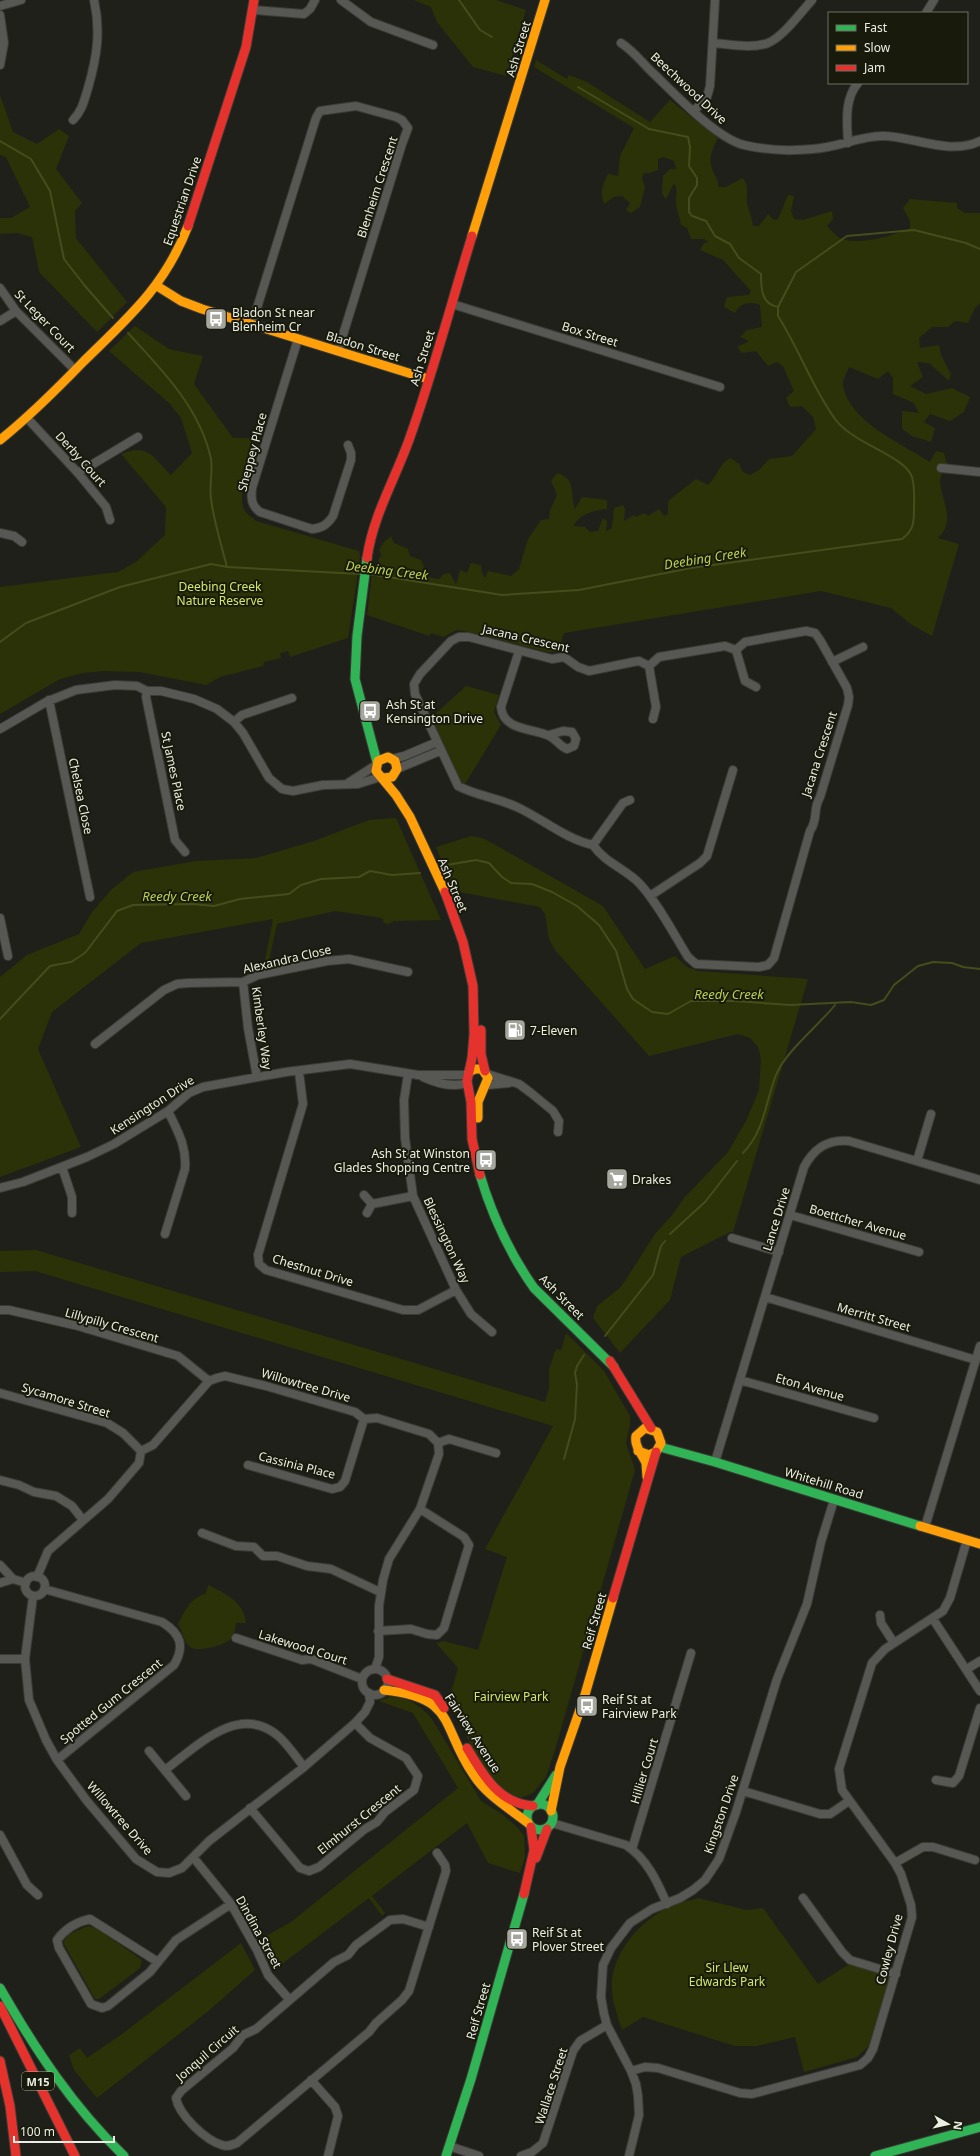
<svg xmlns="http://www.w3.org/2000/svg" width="980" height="2156" font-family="'Noto Sans',sans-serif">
	<rect width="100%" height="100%" fill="#1f201a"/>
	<!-- green -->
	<path fill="#2c3207" d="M414 0H496L526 10 506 76 473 67 437 22 431 7Z
		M536 60 567 79 569 75 587 82 650 122 670 100 718 138C711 152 707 161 715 175 717 180 719 181 718 187H726L743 178C750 188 746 193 747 203 749 211 752 218 753 226H759L768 214 774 220 778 219 788 195 794 196 791 211 794 219 803 220 832 211 833 219 827 226C831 230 834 234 838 237 853 247 895 236 910 228V221L903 208 910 199 957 203V208L965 213H980V303L975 308 968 323 955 321 948 327H932L919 338 920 348 939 345 941 355 951 374 949 381 929 363 917 362 923 377 910 386 926 394 952 388 970 397 964 412 950 421 930 414 924 422 935 428 931 442 912 436 902 429V411L919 413 914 403 893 394V378L888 371 878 379 849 367C847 372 843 379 843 385 848 421 901 443 930 462L936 451 944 453 947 464C945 469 940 476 940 481 941 501 957 520 938 538L959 544 932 636 912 625 891 608 821 591 564 633 558 652H547L470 632 456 630 444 637 431 633 429 636 367 615 372 574 381 576 385 574 387 567 379 565V557H382L379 550 383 543 391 536 394 543 408 549 410 556 421 560 428 577 439 579 444 574 450 573 456 585 460 570 467 573 471 563 481 565 482 573 485 578 488 571 511 576 519 569 528 539 541 520 549 519 550 510 557 495 551 481 557 473C578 480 569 492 575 509L582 497 607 500V509C596 510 578 514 574 526L585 527 590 532 598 531 603 518 607 521 606 531 612 528 614 508 623 505 625 509 624 521 634 515 636 517 644 513 648 516 659 509 664 516 668 514V501L696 479 708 485C717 477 720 462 731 458L739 464 743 472 750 475 759 470 769 459 792 456 816 429 813 417 802 406 790 407 786 398 794 391 783 366 777 362 768 366 756 351 742 353 737 347 749 341 740 337 747 330 762 327 760 305C750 301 740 303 735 313L724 307 727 297 749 295 751 291 723 260 700 250 704 243 709 242 704 239H691L687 228 681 225C680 217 676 209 676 202 675 194 679 191 674 183L666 199 662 194 663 176 670 169H676L674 161 663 157 658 159V170L650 173H644L642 179 645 187 640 207 631 213 626 210 630 203 622 196 614 197 604 204C600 192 602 185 608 174L618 176 620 156 634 128 534 67Z
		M0 95 13 132 37 144 59 129 69 136 56 169 82 203 75 211 76 238 127 302 97 332 39 272 32 237 17 233 0 234V218H11L30 207 6 157 0 155Z
		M135 326 169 349 203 356 194 384 233 438H257C252 456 235 493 245 511 247 514 253 518 256 521L359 551 360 555C357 583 352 610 348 638L290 657 288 651 280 653 281 658 264 662 263 666 220 677 206 685 140 672 103 671 83 673 60 679 0 714V587L118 572 136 562 165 535 166 507 121 454C149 443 152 457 171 475L192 453 181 418 170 404 109 351Z
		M466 686 499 695 494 712 501 725 465 784 458 780 431 718Z
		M396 818 441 920 394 921 388 924 384 923 382 918 335 911 277 924 268 965 264 966 273 919 141 943 52 1012 38 1049 81 1147 0 1177V977L27 955 79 934 92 912 111 890 133 872 196 861 256 858 314 841 369 820Z
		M471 836 482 838 492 843 603 906 645 969 675 956 687 967 698 971 808 979 733 1232H730L681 1257 670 1300 620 1353 593 1318 597 1306 621 1287 655 1234 673 1214 684 1198 728 1152 746 1121 759 1090 761 1059 758 1047 750 1038 738 1034 649 1056 555 950 549 939 545 914 540 907 454 891 436 847Z
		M36 1250 545 1402 549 1388V1369L556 1349 561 1350 566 1333 604 1371 630 1416V1424L626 1443 635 1470 555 1750 546 1777 533 1793 518 1799C512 1795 504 1792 499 1788 475 1764 467 1729 448 1703L458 1668 436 1643 443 1641 478 1650 507 1557 485 1549 553 1426 35 1271 0 1272V1251Z
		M208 1585C225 1593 244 1602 246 1623H236C235 1628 235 1634 232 1638 226 1645 195 1654 189 1646 184 1641 182 1631 178 1624 185 1610 190 1599 206 1593Z
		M390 1697C408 1697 420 1705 432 1719L481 1801 502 1814 518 1828 524 1836 525 1857 520 1873 488 1863 467 1823 372 1896 385 1913 382 1916 369 1898 274 1970 257 1941 291 1922 458 1788 413 1713 379 1701Z
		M698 1898 747 1910 763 1908 818 1984 851 1963 890 1977 871 2044 857 2057 804 2072 795 2037 757 2046H735L643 2017 622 2030C617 2014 610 1996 612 1979 617 1947 641 1921 669 1907 678 1902 689 1901 698 1898Z
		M88 1926 96 1928 142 1960 140 1968 99 1999H95L63 1942 69 1934Z
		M241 1943 255 1970 206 2013 97 2098 74 2070 69 2055 80 2048 87 2058 122 2034Z"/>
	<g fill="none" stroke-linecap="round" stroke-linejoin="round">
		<!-- stream -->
		<path stroke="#444e1c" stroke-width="2" d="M459 0 480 30 492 37
			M578 87 649 129 688 137 690 147 689 166 697 178V185L689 198V212L692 216 706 221 715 236 730 244 739 258 761 274C761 288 761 304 778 307
			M0 141 31 159 50 191 64 259 85 286 113 318
			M128 333C162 370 200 408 211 459 213 472 209 486 211 499 214 522 221 544 227 567
			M369 574 502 595 579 590 691 568 902 539C913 531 914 523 914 510 914 499 915 487 912 477 904 455 853 444 835 419 812 387 799 349 778 316V307L796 272 847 236 914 230 966 243 980 249
			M0 642 26 623 120 587 211 564 227 567 361 574
			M441 866 476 860 489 863 502 877 511 883 532 884 552 892 577 906 599 925 616 951 627 989 633 999 652 1012 668 1014 691 1001H735L790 1005 851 1002 871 1005 884 1000 894 985 918 966 933 962 952 963 963 967 980 969
			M0 1019 50 966 71 962 85 953 117 911 133 905 193 904 214 906 240 899 289 894 301 885 321 879 359 877 370 871 392 875 420 873
			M743 1153C765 1130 765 1103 776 1075 785 1052 819 1025 835 1005
			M670 1234 705 1202 737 1161
			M605 1336 653 1275 661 1246 665 1241
			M564 1459 575 1419 577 1384 575 1373 577 1366 584 1355"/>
		<!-- street casing -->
		<g stroke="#3a3b35" stroke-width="10">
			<path id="street" d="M341 0 371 22 433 45
				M0 6 21 0
				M254 10 304 14 310 9 315 0
				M926 13 934 0
				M0 15 4 43 0 65
				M621 43C636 53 641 62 654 74 675 94 716 138 744 145 765 150 792 151 813 149 837 148 859 136 882 136 914 136 949 156 980 141
				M713 43C729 44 752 49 768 43 783 37 801 12 812 0
				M694 111 707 97 710 86 715 0
				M73 120C82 111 84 101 88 88 97 57 101 31 94 0
				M848 143C847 123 844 99 858 83
				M0 288 16 311 75 370
				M452 304 720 387
				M0 321 16 311
				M252 324 316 118 320 111 356 106 396 117 402 120 408 128 402 144 338 351
				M298 339 252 488C251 499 251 505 260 512L312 529C322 528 327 525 333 516L351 460V453L348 445
				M27 418 78 473 106 507 110 520
				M941 468 980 472
				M78 473 138 437
				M0 533 14 536 22 542
				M806 631 815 633 820 640 847 688 849 697 848 705 820 797C812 811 819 818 810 831L774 958 768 965 759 967 696 964 688 957C673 933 659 905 640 884 626 869 605 863 593 845 566 839 544 820 519 808 499 798 477 796 458 786L415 694 414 684 420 674 451 641 459 637H469L552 659 564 657 578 667 589 671 633 662 639 661 649 666 659 657 725 646 736 650 745 642Z
				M736 650 745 681 756 687
				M519 651 501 707C503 730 530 728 547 735 556 738 559 746 567 749L574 746 576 739 572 732 563 731 549 735
				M832 662 863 647
				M649 666 656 707 653 719
				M147 691 146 697 175 840 185 852
				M49 700 90 897
				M234 722 242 715 292 698
				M0 729 46 702 76 690 115 685 137 686 147 691H161L194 699 217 709 234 722 243 733 269 778 282 789 293 791 323 785 358 784 380 777
				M392 759 404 756 437 742
				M397 769 440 751
				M348 783 376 765
				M593 845 623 803 630 800
				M650 896 700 863 707 856 733 770
				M0 918 8 956
				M243 982 248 1028 257 1077
				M95 1044 164 990 177 984 188 983 243 982 258 975 327 961 349 959 408 972
				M299 1072 303 1104 258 1255 259 1264 266 1270 403 1310H418L456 1290
				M408 1074 404 1100 405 1138 413 1196 456 1290 471 1314 492 1332
				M487 1074 519 1084 531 1093 553 1111 559 1121 558 1132
				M423 1077C436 1083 453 1088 467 1083
				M487 1085 509 1083
				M917 1161 931 1114
				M62 1167 72 1197V1213
				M0 1188 23 1182 87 1157 114 1144 168 1111 189 1093 203 1087 286 1072 350 1064 418 1075H467
				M364 1195 372 1204 367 1213
				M372 1204 413 1196
				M790 1215 919 1252
				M165 1234 185 1169C187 1146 177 1130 168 1111
				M732 1238 779 1252
				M765 1297 976 1360
				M0 1310H9L78 1326 178 1356 209 1381
				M740 1380 874 1418
				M0 1393 107 1423 123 1433 141 1451
				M438 1443 449 1439 496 1453
				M715 1462 804 1167C814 1148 828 1139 849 1141L980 1180
				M248 1465 332 1489 340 1487 345 1481 364 1419
				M0 1480 19 1485 34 1492 56 1496 72 1506 83 1520
				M925 1527 980 1346
				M202 1533 236 1546 254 1547 263 1556H277L307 1566 331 1569 380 1592
				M0 1565 13 1579 26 1583
				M25 1586a10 10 0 1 1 20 0a10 10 0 1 1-20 0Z
				M37 1577 48 1551 108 1499 139 1463 141 1451 153 1445 209 1381 217 1378 225 1376 266 1386 355 1412 364 1419 377 1418 429 1434 438 1443 439 1454 420 1509 389 1559 383 1580 379 1606V1657L375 1669
				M0 1583 13 1579
				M44 1589 162 1622C181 1634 185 1646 174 1665L57 1760
				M33 1596 25 1659 29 1700 46 1740 57 1760 87 1801 136 1859 157 1872 169 1873 182 1868 209 1841 304 1767 355 1723 365 1712 370 1702 369 1693
				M880 1615 881 1623 894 1643
				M933 1619 980 1691
				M378 1631 411 1629 427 1634 437 1635 444 1628 469 1545 464 1537 420 1509
				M236 1638 302 1660 311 1659 362 1679
				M0 1659H25
				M967 1669 980 1661
				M362 1682a13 13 0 1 1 26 0a13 13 0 1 1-26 0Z
				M149 1751 186 1796
				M165 1770C196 1747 238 1703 277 1735 287 1743 296 1757 304 1767
				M936 1780 953 1783 959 1776 980 1708
				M743 1791 820 1814H830L849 1801
				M250 1808 300 1868 309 1871 319 1867 365 1829 377 1822 385 1812 414 1790 418 1776 406 1758 370 1738 355 1723
				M552 1823 626 1845C647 1859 657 1881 667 1904
				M0 1835 27 1885 38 1895
				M632 1849 691 1653
				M193 1857 231 1904 257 1950 268 1975 289 1999
				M895 1863 923 1847H933L975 1860
				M803 1898 842 1952 850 1960 896 1974
				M429 1927 403 1919 390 1920 356 1945 348 1955 334 1962 256 2029 243 2035 233 2048 181 2091 176 2098C179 2115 205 2140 222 2145 227 2147 232 2145 237 2143L369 2032 376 2023 402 2000 409 1991 446 1871 445 1865 437 1853
				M158 1962 90 1919C76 1922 65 1929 57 1940L59 1948 91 2004 102 2008 108 2006 150 1972 176 1940 231 1904
				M631 2071 645 2067 658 2068 740 2093 752 2094 860 2065 868 2058 873 2049 912 1917 911 1905 901 1874 895 1863 842 1790 839 1769 872 1663 885 1649 943 1611 950 1598 967 1540
				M311 2080 335 2107 338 2116 328 2156
				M449 2146 479 2156
				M521 2156 532 2152 543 2143 573 2051 580 2041 607 2025
				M629 2156 639 2115 638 2096 636 2084 631 2071 607 2025 604 2014 601 1997 603 1965 611 1948 630 1923 652 1909 680 1898 693 1890 705 1880 719 1859 736 1812 777 1679 807 1604 821 1542 834 1500"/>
		</g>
		<!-- fast casing -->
		<g stroke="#3a3b35" stroke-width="11">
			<path id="fast" d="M367 558 357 636 355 679 377 762
				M480 1175C492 1215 510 1254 534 1288L614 1367
				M660 1447 715 1462 920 1526
				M527 1817a13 13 0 1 1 26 0a13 13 0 1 1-26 0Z
				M537 1805 556 1775
				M0 1988C35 2049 73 2107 124 2156
				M446 2156 471 2079 524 1894
				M875 2156 980 2127"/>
		</g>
		<!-- slow casing -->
		<g stroke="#3a3b35" stroke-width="11">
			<path id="slow" d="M472 236 545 0
				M157 286 181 301 202 309 428 379
				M0 440C30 416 57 389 84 361 129 317 165 286 188 226
				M383 778 392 777 397 769 395 761 388 757 378 761 376 771 396 795 410 817 445 892
				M469 1072 475 1069H482L488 1078 478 1102V1118
				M638 1451 649 1455 656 1452 661 1443 657 1432 645 1428 636 1436C634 1446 642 1454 646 1463L647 1477
				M920 1526 980 1544
				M384 1690C457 1698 440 1725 473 1774 486 1795 509 1808 528 1823
				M551 1811 560 1767 584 1698 613 1598"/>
		</g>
		<!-- jam casing -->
		<g stroke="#3a3b35" stroke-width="11">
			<path id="jam" d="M188 226 246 47 254 0
				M367 558C373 516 395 479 409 440 433 373 451 304 472 236
				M445 892 463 942 473 986 474 1034 472 1058 467 1081 471 1102 472 1139 480 1175
				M481 1030V1054L485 1071
				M610 1361 651 1428
				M613 1598 656 1452
				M387 1679 435 1695 444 1708
				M467 1748C483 1775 499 1804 533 1806
				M536 1858 547 1829
				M524 1894 534 1850 531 1827
				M0 2006 75 2156
				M0 2061 10 2106 16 2156"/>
		</g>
		<!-- street -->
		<use href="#street" stroke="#575853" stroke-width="8"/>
		<!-- fast -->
		<use href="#fast" stroke="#30b455" stroke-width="9"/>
		<!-- slow -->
		<use href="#slow" stroke="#ff9f0a" stroke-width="9"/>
		<!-- jam -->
		<use href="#jam" stroke="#e5322d" stroke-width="9"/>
	</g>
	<!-- icons -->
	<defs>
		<g id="bus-square" transform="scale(1.15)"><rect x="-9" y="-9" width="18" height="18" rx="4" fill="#a4a69d" stroke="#181b0c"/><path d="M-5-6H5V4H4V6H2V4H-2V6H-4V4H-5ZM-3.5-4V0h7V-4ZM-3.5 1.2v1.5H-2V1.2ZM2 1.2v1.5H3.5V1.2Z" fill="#fff"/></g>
		<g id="fuel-square" transform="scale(1.15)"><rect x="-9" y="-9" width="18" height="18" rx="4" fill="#a4a69d" stroke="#181b0c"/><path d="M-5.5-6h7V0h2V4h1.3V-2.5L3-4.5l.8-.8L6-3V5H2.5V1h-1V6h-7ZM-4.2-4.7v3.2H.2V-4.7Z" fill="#fff"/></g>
		<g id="supermarket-square" transform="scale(1.15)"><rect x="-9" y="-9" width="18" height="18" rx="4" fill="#a4a69d" stroke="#181b0c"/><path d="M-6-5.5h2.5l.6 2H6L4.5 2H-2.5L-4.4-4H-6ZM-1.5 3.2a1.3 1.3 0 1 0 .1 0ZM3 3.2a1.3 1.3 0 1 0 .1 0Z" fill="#fff"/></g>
	</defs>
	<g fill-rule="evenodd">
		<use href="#bus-square" x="216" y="319"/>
		<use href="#bus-square" x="370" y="711"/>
		<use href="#fuel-square" x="515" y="1030"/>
		<use href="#bus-square" x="486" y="1160"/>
		<use href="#supermarket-square" x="617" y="1179"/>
		<use href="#bus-square" x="587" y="1706"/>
		<use href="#bus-square" x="517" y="1939"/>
	</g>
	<g text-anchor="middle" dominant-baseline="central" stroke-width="4" stroke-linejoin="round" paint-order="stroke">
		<!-- shield labels -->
		<rect fill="#181b0c" stroke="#acafa3" stroke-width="1" x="22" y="2072" width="32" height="18" rx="3"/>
		<g font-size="11" font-weight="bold" fill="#ebeee4">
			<text x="38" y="2081">M15</text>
		</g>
		<!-- street labels -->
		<g font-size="12" fill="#ebeee4" stroke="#181b0c">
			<text transform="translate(518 49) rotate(-73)">Ash Street</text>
			<text transform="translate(689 88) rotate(43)">Beechwood Drive</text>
			<text transform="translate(377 187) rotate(-72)">Blenheim Crescent</text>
			<text transform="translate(182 201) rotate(-71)">Equestrian Drive</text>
			<text transform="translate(45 321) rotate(46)">St Leger Court</text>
			<text transform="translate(590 334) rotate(17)">Box Street</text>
			<text transform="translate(363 346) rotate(17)">Bladon Street</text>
			<text transform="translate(422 358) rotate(-73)">Ash Street</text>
			<text transform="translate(252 452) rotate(-75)">Sheppey Place</text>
			<text transform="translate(81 459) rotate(48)">Derby Court</text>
			<text transform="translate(526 638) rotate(13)">Jacana Crescent</text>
			<text transform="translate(819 754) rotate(-72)">Jacana Crescent</text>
			<text transform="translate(174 771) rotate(78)">St James Place</text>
			<text transform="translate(81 796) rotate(78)">Chelsea Close</text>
			<text transform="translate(453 885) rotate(67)">Ash Street</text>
			<text transform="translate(287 959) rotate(-13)">Alexandra Close</text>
			<text transform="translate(262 1028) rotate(82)">Kimberley Way</text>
			<text transform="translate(152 1105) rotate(-33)">Kensington Drive</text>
			<text transform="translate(776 1219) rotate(-73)">Lance Drive</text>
			<text transform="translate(858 1222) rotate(16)">Boettcher Avenue</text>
			<text transform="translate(447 1240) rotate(65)">Blessington Way</text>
			<text transform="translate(313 1270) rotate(17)">Chestnut Drive</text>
			<text transform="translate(562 1297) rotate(45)">Ash Street</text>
			<text transform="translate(874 1317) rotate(16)">Merritt Street</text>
			<text transform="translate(112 1325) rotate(16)">Lillypilly Crescent</text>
			<text transform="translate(306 1385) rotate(16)">Willowtree Drive</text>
			<text transform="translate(810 1387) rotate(16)">Eton Avenue</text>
			<text transform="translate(66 1400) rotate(17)">Sycamore Street</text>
			<text transform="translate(297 1465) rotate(14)">Cassinia Place</text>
			<text transform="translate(824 1483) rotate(17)">Whitehill Road</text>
			<text transform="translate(594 1621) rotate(-74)">Reif Street</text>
			<text transform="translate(303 1647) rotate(17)">Lakewood Court</text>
			<text transform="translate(111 1701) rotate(-39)">Spotted Gum Crescent</text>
			<text transform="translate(473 1733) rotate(57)">Fairview Avenue</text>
			<text transform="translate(644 1771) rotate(-73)">Hillier Court</text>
			<text transform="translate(721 1814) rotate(-71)">Kingston Drive</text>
			<text transform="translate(120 1818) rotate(49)">Willowtree Drive</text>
			<text transform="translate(359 1819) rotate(-39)">Elmhurst Crescent</text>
			<text transform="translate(259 1932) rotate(61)">Dindina Street</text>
			<text transform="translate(889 1949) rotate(-75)">Cowley Drive</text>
			<text transform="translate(478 2011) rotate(-74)">Reif Street</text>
			<text transform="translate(207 2053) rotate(-41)">Jonquil Circuit</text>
			<text transform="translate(551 2086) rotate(-72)">Wallace Street</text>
		</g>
		<!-- poi labels -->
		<g font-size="12" fill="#ebeee4" stroke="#181b0c" text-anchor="start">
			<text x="232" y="312">Bladon St near<tspan x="232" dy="14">Blenheim Cr</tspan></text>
			<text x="386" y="704">Ash St at<tspan x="386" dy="14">Kensington Drive</tspan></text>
			<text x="530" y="1030">7-Eleven</text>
			<text x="470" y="1153" text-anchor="end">Ash St at Winston<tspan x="470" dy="14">Glades Shopping Centre</tspan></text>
			<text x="632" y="1179">Drakes</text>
			<text x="602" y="1699">Reif St at<tspan x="602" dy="14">Fairview Park</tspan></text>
			<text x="532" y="1932">Reif St at<tspan x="532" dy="14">Plover Street</tspan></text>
		</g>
		<!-- park labels -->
		<g font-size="12" fill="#d1e865" stroke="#181b0c">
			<text x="220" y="586">Deebing Creek<tspan x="220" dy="14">Nature Reserve</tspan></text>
			<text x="511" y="1696">Fairview Park</text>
			<text x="727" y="1967">Sir Llew<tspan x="727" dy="14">Edwards Park</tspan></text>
		</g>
		<!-- water labels -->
		<g font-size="13" font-style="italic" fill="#bbd14c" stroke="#181b0c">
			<text transform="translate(705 558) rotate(-9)">Deebing Creek</text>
			<text transform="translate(387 570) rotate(7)">Deebing Creek</text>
			<text x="177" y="896">Reedy Creek</text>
			<text x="729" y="994">Reedy Creek</text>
		</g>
	</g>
	<!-- legend -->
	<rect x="828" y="12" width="140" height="72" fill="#181b0c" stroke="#6c6f62"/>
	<rect x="836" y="25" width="20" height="6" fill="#30b455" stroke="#6c6f62"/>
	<text x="864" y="32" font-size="12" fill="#ebeee4">Fast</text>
	<rect x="836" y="45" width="20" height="6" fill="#ff9f0a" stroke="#6c6f62"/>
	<text x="864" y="52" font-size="12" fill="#ebeee4">Slow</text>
	<rect x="836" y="65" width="20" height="6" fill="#e5322d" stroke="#6c6f62"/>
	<text x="864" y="72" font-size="12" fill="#ebeee4">Jam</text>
	<!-- north arrow -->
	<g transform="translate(948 2124) rotate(98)" stroke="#181b0c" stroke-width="3" paint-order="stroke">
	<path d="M0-3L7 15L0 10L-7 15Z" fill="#ebeee4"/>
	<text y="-6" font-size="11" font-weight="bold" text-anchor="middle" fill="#ebeee4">N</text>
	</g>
	<!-- scale -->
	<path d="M14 2136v6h100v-6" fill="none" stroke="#ebeee4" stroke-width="2"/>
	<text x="20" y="2136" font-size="12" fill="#ebeee4" stroke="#181b0c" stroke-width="3" paint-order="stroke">100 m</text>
</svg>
